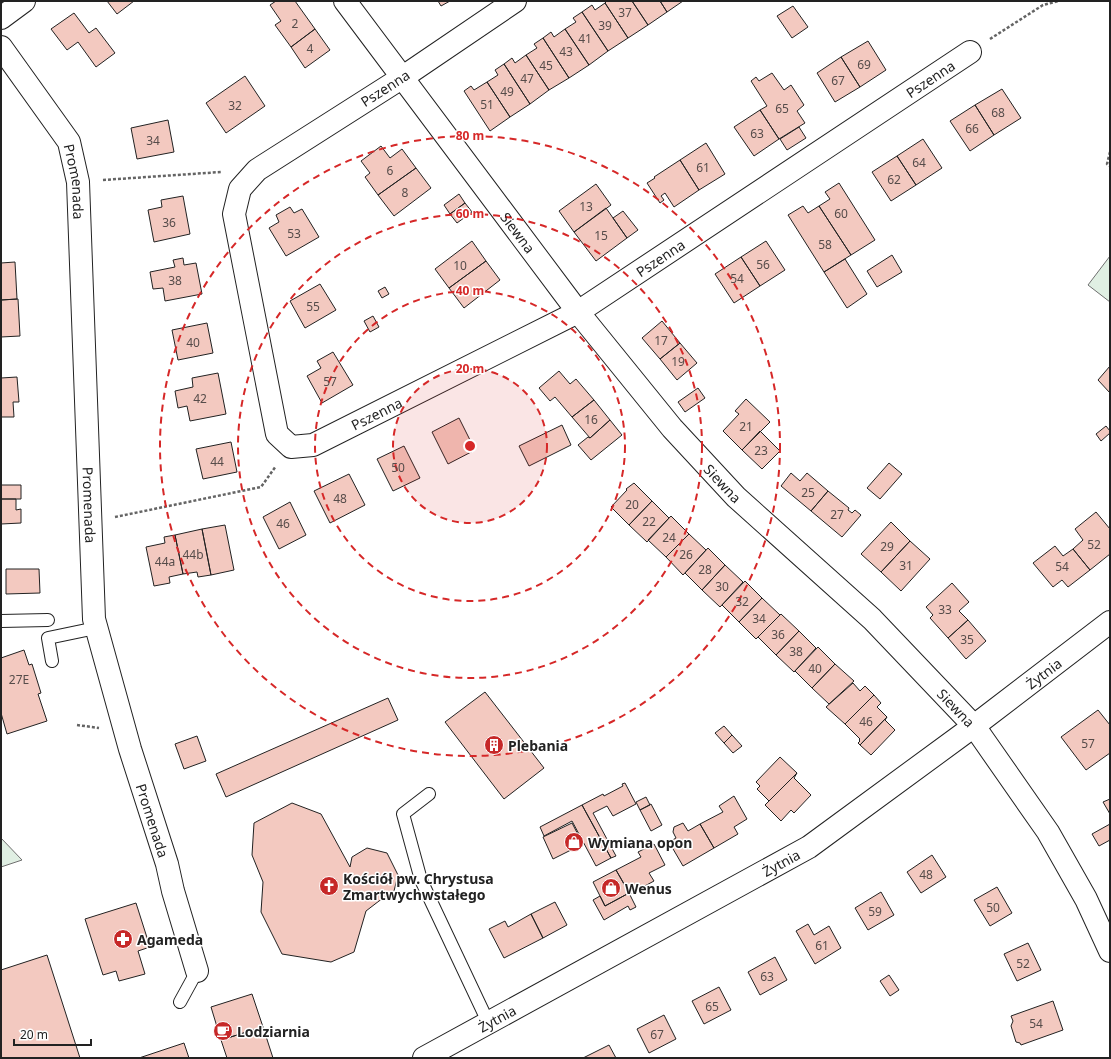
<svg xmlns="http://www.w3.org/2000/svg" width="1111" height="1059" font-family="'Noto Sans',sans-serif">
	<rect width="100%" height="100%" fill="#fff"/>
	<!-- green -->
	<path fill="#e0efe3" stroke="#6f6f6f" d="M1110 256V302L1088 285Z
		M1 838 22 860 1 867Z"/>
	<!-- building -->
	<path fill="#f3c9c0" stroke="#222" d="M107 1H134L117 14Z
		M276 1H295L315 29 291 47 275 25 281 21 270 5Z
		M438 1H450L441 6Z
		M607 1H632L648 25 628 38 605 3Z
		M632 1H660L667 12 648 25Z
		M660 1H683L667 12Z
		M605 3 628 38 608 51 582 12 592 5 595 10Z
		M793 6 808 27 792 38 777 16Z
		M582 12 608 51 589 65 565 29 576 22 573 18Z
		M74 13 89 33 96 28 115 53 96 67 78 42 67 50 51 29Z
		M315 29 330 50 305 68 291 47Z
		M565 29 589 65 569 78 543 38 551 32 554 37Z
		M543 38 569 78 549 90 526 55 537 48 534 44Z
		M868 41 886 70 860 87 841 57Z
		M526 55 549 90 530 104 504 64 512 58 515 63Z
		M841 57 860 87 835 102 817 73Z
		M504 64 530 104 510 117 487 82 498 75 495 70Z
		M772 73 784 90 791 85 804 105 797 111 805 123 779 139 760 110 767 106 751 81 756 77 759 81Z
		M245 76 265 106 226 133 206 103Z
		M487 82 510 117 490 131 464 91 471 86 474 90Z
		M1002 89 1021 118 994 135 975 105Z
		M975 105 994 135 970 151 950 121Z
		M760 110 779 139 754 156 734 127Z
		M168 120 174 152 137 159 131 128Z
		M799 127 806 138 787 150 780 139Z
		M923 139 942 168 916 185 897 156Z
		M706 143 725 174 699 190 680 160Z
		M381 146 390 158 402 149 416 168 378 195 365 177 370 173 361 161Z
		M897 156 916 185 891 201 872 172Z
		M680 160 699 190 674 207 665 193 661 196 664 200 660 203 647 183 655 178 654 177Z
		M416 168 431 188 394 216 378 195Z
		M839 183 875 240 851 255 819 206 830 199 825 192Z
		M596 184 611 205 574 232 559 211Z
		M459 194 465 203 450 214 444 205Z
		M183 196 190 234 154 242 148 210 162 207 161 200Z
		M465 203 472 212 457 223 450 214Z
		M803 206 808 213 819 206 851 255 824 272 788 215Z
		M290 207 294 213 302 209 319 237 286 256 269 228 279 222 276 215Z
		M606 208 627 238 596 261 574 232Z
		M623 211 638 230 627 238 613 218Z
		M472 241 486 261 449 288 435 269Z
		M766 241 785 270 760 286 741 257Z
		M892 255 902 272 877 287 867 271Z
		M741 257 760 286 734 303 715 274Z
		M183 258 184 265 196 263 202 294 165 301 163 288 153 289 150 272 175 267 173 260Z
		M845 259 867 294 847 308 824 272Z
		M486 261 500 280 464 308 449 288Z
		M15 262 17 299 1 300V263Z
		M320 284 336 310 305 328 290 301Z
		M385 287 389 294 382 298 378 291Z
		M18 299 20 336 1 337V300Z
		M373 316 379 327 370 332 364 321Z
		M662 321 680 343 660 359 642 338Z
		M207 323 213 353 178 360 172 330Z
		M680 343 697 363 677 380 660 359Z
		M333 352 353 385 322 403 307 376 321 368 317 361Z
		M1110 366V393L1098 380Z
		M559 371 570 384 576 379 594 400 572 417 555 397 550 401 539 388Z
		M218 373 226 414 190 421 187 406 178 408 175 391 193 387 192 378Z
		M17 377 19 402H13L14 417H1V378Z
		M698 388 705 398 685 412 678 402Z
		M746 399 770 422 742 450 723 431 739 414 735 411Z
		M594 400 610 420 590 438 572 417Z
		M459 418 475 450 448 464 432 432Z
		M610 420 622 435 591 460 578 445 588 437 590 438Z
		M562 425 571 445 529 466 519 446Z
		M1106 426 1110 431V433L1101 441 1096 434Z
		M760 431 780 451 762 469 742 450Z
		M231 442 237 472 203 479 196 449Z
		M404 446 420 478 393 491 377 459Z
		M889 463 902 474 880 499 867 488Z
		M791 473 800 481 807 473 828 491 811 511 781 486Z
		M349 474 365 505 330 523 314 491Z
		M634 483 652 501 629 525 611 507 627 490 626 489Z
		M1 485H21V499H1Z
		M828 491 849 508 848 510 852 513 855 510 861 515 842 537 811 511Z
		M1 499H16V510L21 509V523L1 524Z
		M652 501 669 518 647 542 629 525Z
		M290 502 306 535 279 549 263 517Z
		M1096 512 1110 529V554L1090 570 1073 549 1083 540 1075 529Z
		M671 516 689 534 666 557 648 540Z
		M891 522 910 541 881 572 861 554Z
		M225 525 234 570 211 575 202 529Z
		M202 529 211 575 198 577 197 572 183 574 175 535Z
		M689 534 706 550 683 575 666 557Z
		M175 535 183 574 169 577 170 583 154 586 146 547 165 543 164 537Z
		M910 541 930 559 901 591 881 572Z
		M1055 546 1063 556 1073 549 1090 570 1068 587 1062 580 1053 587 1033 563Z
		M708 548 725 565 702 590 685 573Z
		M725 565 743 582 720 607 702 590Z
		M6 569H39L40 593 6 594Z
		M745 581 762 598 739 622 722 605Z
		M952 583 969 602 959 611 968 620 948 638 930 618 933 615 926 607Z
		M762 598 780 615 756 639 739 622Z
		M781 614 799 631 776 655 758 637Z
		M968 620 986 641 966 659 948 638Z
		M799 631 816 648 794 672 776 655Z
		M818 647 835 664 812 688 795 671Z
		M24 650 29 665 32 664 41 693 38 694 47 721 7 734 1 713V658Z
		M835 664 854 681 829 704 812 688Z
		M853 683 860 691 865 686 874 695 845 724 826 707Z
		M485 692 544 768 504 799 445 722Z
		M874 695 881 703 877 707 887 717 860 745 858 743 860 741 859 740 860 739 845 724Z
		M388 698 398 720 226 797 216 774Z
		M1098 710 1110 725V753L1086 770 1061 737Z
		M887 717 885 720 895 730 871 755 860 745Z
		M724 726 732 735 724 743 715 733Z
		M732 735 742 746 733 753 724 743Z
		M197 736 206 761 184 769 175 744Z
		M780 757 797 773 765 805 769 801 757 789 760 786 756 782Z
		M797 773 794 778 811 795 794 813 791 810 781 821 765 805Z
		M625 783 636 804 613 816 607 806 593 813 616 856 611 858 582 805 603 794 604 796 623 786 622 784Z
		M734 796 747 819 734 827 738 834 714 848 700 824 723 812 719 806Z
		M646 797 650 805 640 810 636 802Z
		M1110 799V814L1103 802Z
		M292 803 321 814 350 867 352 857 367 848 387 853 398 875 394 891 379 901 366 911 354 952 331 962 282 954 261 912 263 882 252 855 254 823Z
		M651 804 662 825 651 831 640 810Z
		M582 805 611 858 596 866 572 821 544 836 540 827Z
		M572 823 583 844 553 859 543 837Z
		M683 823 688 831 700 824 714 848 683 866 669 842 676 838 673 832 674 827Z
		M1110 824V840L1099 846 1092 834Z
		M654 844 665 865 649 873 654 881 630 894 616 870 641 857 638 852Z
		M932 855 946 877 921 893 907 872Z
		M616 870 629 893 605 906 593 882Z
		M997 887 1012 913 990 926 974 900Z
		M881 892 894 915 868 930 855 908Z
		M629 893 636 907 630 910 628 906 604 920 593 900 600 896 605 906Z
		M555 902 567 925 543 938 531 914Z
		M136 903 150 947 138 951 145 974 119 981 116 971 103 975 85 919Z
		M531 914 543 938 504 958 489 929 505 921 508 927Z
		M808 924 814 935 829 926 841 948 815 964 796 931Z
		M1028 943 1041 970 1017 981 1004 954Z
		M47 955 80 1058H1V970Z
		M775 957 787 980 760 995 748 972Z
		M889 975 899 990 890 996 880 981Z
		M719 987 731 1010 704 1024 692 1001Z
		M252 994 263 1027 221 1040 211 1007Z
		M1053 1001 1063 1030 1021 1045 1020 1043 1016 1042 1011 1026 1013 1021 1011 1016Z
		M664 1015 676 1039 649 1053 637 1029Z
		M263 1027 273 1058H227L221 1040Z
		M184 1043 189 1058H139Z
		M609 1045 616 1058H583Z"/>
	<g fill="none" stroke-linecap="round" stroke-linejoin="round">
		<!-- service casing -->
		<g stroke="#222" stroke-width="14">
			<path id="service" d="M1 621 48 620
				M52 661 48 638 96 628
				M429 794 403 814 421 880 488 1022
				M180 1002 197 971"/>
		</g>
		<!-- minor casing -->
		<g stroke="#222" stroke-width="24">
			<g id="minor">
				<path id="s1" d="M345 1 578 312 672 428 736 497 872 619 974 726 1048 832 1086 899 1110 951"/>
				<path id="s2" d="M515 1 403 77 257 170 240 189 234 214 277 434 291 447 313 445 578 312 970 52"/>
				<path d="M1 18 24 1"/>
				<path id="s3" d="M1 47 69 142 78 182 94 619 130 749 167 864 173 891 197 971"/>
				<path id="s4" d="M424 1058 809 847 974 726 1110 622"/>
			</g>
		</g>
		<!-- path -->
		<path stroke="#646464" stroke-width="2.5" stroke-dasharray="3 2" stroke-linecap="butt" d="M990 39 1043 5 1059 1
			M1110 152 1107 164 1110 166
			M103 180 221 172
			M115 517 261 487 276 466
			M77 725 99 728"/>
		<!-- service -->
		<use href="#service" stroke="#fff" stroke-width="12"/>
		<!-- minor -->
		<use href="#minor" stroke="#fff" stroke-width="22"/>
	</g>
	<!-- distance rings -->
	<circle cx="470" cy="446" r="77" fill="#d62828" fill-opacity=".12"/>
	<g fill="none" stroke="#d62828" stroke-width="2" stroke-dasharray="7 5">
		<circle cx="470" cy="446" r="77"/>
		<circle cx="470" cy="446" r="155"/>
		<circle cx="470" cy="446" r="232"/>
		<circle cx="470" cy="446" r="310"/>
	</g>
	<!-- icons -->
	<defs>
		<g id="building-disc" transform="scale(1)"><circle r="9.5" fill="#c62828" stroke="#fff"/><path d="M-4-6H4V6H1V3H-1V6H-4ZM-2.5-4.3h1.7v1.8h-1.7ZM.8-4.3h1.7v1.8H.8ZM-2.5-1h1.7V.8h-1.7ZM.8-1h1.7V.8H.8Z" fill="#fff"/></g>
		<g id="shop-disc" transform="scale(1)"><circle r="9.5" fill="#c62828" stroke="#fff"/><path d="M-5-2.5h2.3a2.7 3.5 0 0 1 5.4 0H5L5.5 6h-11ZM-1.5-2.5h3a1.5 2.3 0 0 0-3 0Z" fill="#fff"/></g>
		<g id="church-disc" transform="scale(1)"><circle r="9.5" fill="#c62828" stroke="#fff"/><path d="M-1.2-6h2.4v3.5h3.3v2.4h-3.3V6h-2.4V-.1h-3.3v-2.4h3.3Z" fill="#fff"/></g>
		<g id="pharmacy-disc" transform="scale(1)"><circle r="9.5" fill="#c62828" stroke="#fff"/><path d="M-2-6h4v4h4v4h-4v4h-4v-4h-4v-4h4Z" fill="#fff"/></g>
		<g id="cafe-disc" transform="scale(1)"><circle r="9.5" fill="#c62828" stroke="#fff"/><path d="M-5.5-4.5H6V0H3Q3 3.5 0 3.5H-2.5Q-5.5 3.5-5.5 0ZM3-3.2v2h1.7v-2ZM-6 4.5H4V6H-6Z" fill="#fff"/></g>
	</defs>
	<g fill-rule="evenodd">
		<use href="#building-disc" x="494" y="745"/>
		<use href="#shop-disc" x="574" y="842"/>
		<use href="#church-disc" x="329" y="886"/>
		<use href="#shop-disc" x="611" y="888"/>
		<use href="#pharmacy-disc" x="123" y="939"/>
		<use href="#cafe-disc" x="223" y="1031"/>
	</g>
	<g text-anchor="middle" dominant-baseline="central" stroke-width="3" stroke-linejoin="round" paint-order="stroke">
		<!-- number labels -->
		<g font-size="12" fill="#564c4a">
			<text x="625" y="12">37</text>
			<text x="295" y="23">2</text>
			<text x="605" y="25">39</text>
			<text x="585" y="38">41</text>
			<text x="310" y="48">4</text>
			<text x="566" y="51">43</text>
			<text x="864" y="64">69</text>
			<text x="546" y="65">45</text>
			<text x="527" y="78">47</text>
			<text x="838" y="80">67</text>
			<text x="507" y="91">49</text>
			<text x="487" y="104">51</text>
			<text x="235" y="105">32</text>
			<text x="782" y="108">65</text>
			<text x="998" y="112">68</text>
			<text x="972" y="128">66</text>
			<text x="757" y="133">63</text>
			<text x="153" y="140">34</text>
			<text x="919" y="162">64</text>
			<text x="703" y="167">61</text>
			<text x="390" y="170">6</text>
			<text x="894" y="179">62</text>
			<text x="405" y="192">8</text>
			<text x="586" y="206">13</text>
			<text x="841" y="213">60</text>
			<text x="169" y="222">36</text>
			<text x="294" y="233">53</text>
			<text x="601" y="235">15</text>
			<text x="825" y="244">58</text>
			<text x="763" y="264">56</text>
			<text x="460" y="265">10</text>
			<text x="737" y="278">54</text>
			<text x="175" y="280">38</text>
			<text x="313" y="306">55</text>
			<text x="661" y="340">17</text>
			<text x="193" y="342">40</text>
			<text x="678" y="361">19</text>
			<text x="330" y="381">57</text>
			<text x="200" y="398">42</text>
			<text x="591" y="419">16</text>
			<text x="746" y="426">21</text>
			<text x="761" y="450">23</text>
			<text x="217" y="461">44</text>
			<text x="398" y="467">50</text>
			<text x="808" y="492">25</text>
			<text x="340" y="498">48</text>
			<text x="632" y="504">20</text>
			<text x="837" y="514">27</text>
			<text x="649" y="521">22</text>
			<text x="283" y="523">46</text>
			<text x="669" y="537">24</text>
			<text x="1094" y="544">52</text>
			<text x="887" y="546">29</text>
			<text x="193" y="554">44b</text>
			<text x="686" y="554">26</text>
			<text x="165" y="561">44a</text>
			<text x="906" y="565">31</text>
			<text x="1062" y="566">54</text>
			<text x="705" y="569">28</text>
			<text x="722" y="586">30</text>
			<text x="742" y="601">32</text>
			<text x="945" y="609">33</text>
			<text x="759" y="618">34</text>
			<text x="778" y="634">36</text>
			<text x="967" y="639">35</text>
			<text x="796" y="651">38</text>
			<text x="815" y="668">40</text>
			<text x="19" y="679">27E</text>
			<text x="866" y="721">46</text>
			<text x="1088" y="743">57</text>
			<text x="926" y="874">48</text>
			<text x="993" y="907">50</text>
			<text x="875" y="911">59</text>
			<text x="822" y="945">61</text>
			<text x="1023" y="963">52</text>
			<text x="767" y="976">63</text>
			<text x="712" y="1006">65</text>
			<text x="1036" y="1023">54</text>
			<text x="657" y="1034">67</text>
		</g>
		<!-- street labels -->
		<g font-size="14" fill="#222" stroke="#fff">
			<text stroke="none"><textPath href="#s2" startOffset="1344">Pszenna</textPath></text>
			<text transform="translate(385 88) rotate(-33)">Pszenna</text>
			<text stroke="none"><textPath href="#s3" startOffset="157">Promenada</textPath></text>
			<text stroke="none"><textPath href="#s1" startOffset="289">Siewna</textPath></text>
			<text stroke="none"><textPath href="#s2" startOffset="1020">Pszenna</textPath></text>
			<text stroke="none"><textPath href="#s2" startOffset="696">Pszenna</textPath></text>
			<text stroke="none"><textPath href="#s1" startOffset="613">Siewna</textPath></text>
			<text stroke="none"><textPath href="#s3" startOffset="481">Promenada</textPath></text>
			<text stroke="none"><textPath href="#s4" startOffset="731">Żytnia</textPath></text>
			<text stroke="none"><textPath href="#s1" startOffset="937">Siewna</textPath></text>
			<text stroke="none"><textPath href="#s3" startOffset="805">Promenada</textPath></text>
			<text stroke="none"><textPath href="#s4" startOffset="407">Żytnia</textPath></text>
			<text stroke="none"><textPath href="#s4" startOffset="83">Żytnia</textPath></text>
		</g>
		<!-- poi labels -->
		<g font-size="14" font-weight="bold" fill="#222" stroke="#fff" text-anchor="start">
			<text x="508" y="745">Plebania</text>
			<text x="588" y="842">Wymiana opon</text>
			<text x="343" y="878">Kościół pw. Chrystusa<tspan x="343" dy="16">Zmartwychwstałego</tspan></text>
			<text x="625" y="888">Wenus</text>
			<text x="137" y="939">Agameda</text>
			<text x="237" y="1031">Lodziarnia</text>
		</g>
	</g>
	<circle cx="470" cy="446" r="6" fill="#d62828" stroke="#fff" stroke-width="2"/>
	<g font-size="12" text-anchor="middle" font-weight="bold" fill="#d62828" stroke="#fff" stroke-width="3" stroke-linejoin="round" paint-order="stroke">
		<text x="470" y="140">80 m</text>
		<text x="470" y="218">60 m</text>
		<text x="470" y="295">40 m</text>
		<text x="470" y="373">20 m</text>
	</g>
	<!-- border -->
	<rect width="1111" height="1059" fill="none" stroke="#222222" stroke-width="4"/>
	<!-- scale -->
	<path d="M14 1039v6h77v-6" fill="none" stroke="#222222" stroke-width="2"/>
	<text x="20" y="1039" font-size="12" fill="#222222" stroke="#ffffff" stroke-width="3" paint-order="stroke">20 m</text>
</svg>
